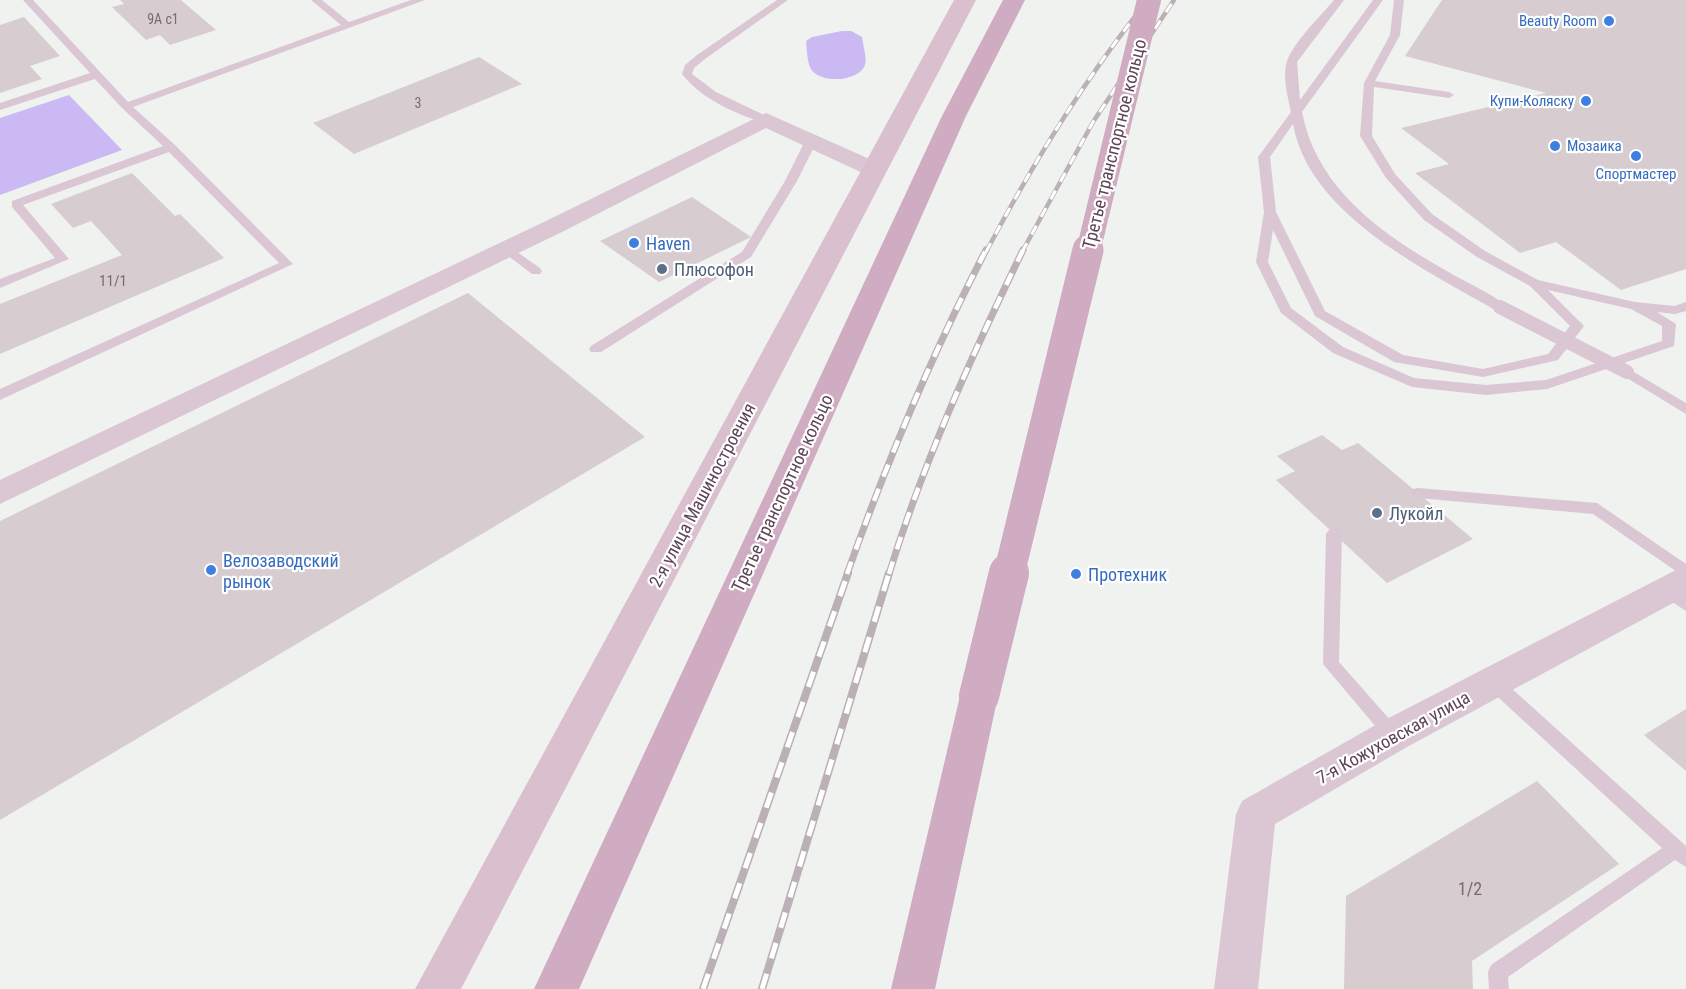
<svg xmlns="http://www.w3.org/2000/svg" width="1686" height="989" font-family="'Roboto Condensed',sans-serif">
	<rect width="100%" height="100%" fill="#eff2ef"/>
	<!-- green -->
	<path fill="#cab9f3" d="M842 31H851L862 37C863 45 867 58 865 65 859 82 820 84 811 69 807 63 807 49 806 41L812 37Z
		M69 95 122 150 0 195V118Z"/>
	<!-- building -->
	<path fill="#d7cdd1" d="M120 0H181L216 30 170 45 160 35 146 40 112 7 124 4Z
		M1442 0H1686V269L1621 290 1556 242 1520 253 1415 173 1449 164 1401 128 1546 93 1405 56Z
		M24 17 60 56 30 66 42 79 0 93V25Z
		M479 57 522 84 354 154 313 123Z
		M132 173 175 216 180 214 224 258 0 354V304L122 255 91 221 73 228 51 204Z
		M692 197 751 237 659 282 600 241Z
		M468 293 645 437 0 820V521Z
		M1322 435 1342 450 1358 443 1473 539 1387 583 1276 480 1295 471 1277 456Z
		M1686 709V771L1644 735Z
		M1537 781 1619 864 1472 961 1473 989H1344L1346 896Z"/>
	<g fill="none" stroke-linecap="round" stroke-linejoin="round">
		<!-- service -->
		<path fill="#dac7d3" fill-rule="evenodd" d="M23 0H33L128 102 341 25 311 0H322L349 22 411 0H425L133 107 175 145 293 264 0 400V389L279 263 169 152 23 205 69 259 0 288V279L55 258 12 207V201L163 146 122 108 95 79 0 110V103L90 73Z
			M777 0H788L705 59 694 68 692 74 716 92 770 118V122L766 123C737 115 700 98 682 74L685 65 697 55Z
			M1334 0H1344L1297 62 1300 100 1373 0H1383L1302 112C1317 191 1386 237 1452 274 1467 283 1496 295 1506 307L1505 310H1495C1424 269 1309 214 1293 124L1270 157 1276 212 1325 311 1403 355 1483 369 1548 354 1570 326 1530 286 1477 257 1424 220 1386 178 1360 136 1364 83 1390 35 1394 0H1404L1400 35 1375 81 1449 92 1454 95 1449 98 1374 87 1372 136 1395 174 1432 214 1485 251 1538 280 1635 302 1674 306 1686 302V311L1675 314 1657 312 1676 324 1674 346 1547 389 1486 395 1412 387 1333 353 1281 313 1256 262 1264 212 1258 157 1291 112C1288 98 1283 80 1286 65 1290 45 1321 16 1334 0ZM1273 230 1315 316 1394 362 1483 377 1558 360 1584 326 1548 290 1631 309 1662 326V341L1546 380 1486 385 1414 378 1343 347 1291 308 1268 262Z
			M811 138 817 141 797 181 751 257 601 352H591L589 349 591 346 742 252 785 181 805 141Z
			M507 245 540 268 542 271 540 274H532L503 252 501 249 503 246Z
			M1627 368 1686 403V414L1622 375 1620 372 1622 369Z
			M1418 488 1597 503 1686 564V578L1593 514 1418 498 1413 497 1411 493 1413 489Z
			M1334 528 1339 530 1342 534 1339 662 1399 730 1402 735 1399 740 1393 742 1387 740 1323 664 1326 534 1329 530Z
			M1666 584 1686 596V611L1660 594 1658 590 1660 586Z
			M1493 675 1499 677 1686 846V867L1675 860 1508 977 1509 989H1489L1488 972 1491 965 1662 848 1487 687 1484 682 1487 677Z"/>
		<!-- minor -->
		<path fill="#dac7d3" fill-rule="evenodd" d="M766 113 883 165 886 170 883 175 875 177 867 175 766 128 564 231 0 504V480L546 221Z"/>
		<!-- tertiary -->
		<path fill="#dac7d3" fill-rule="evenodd" d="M1686 567V596L1407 747 1275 824 1258 989H1214L1236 814 1242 801 1379 723 1674 571Z"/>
		<!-- secondary -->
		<path fill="#dac0cf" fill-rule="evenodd" d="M954 0H976L461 989H415Z"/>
		<!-- primary -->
		<path fill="#d0acc2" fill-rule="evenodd" d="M1003 0H1025L966 116 579 989H534L942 116Z
			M979 680 992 685 998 696 935 989H891L960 696 966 685Z"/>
		<!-- rail-far2 casing -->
		<g stroke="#bab0b5" stroke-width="4.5">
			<path id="rail-far2" d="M986 252C1033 163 1085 78 1148 0
				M1022 252 1093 122 1174 0"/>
		</g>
		<!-- rail-far1 casing -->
		<g stroke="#bab0b5" stroke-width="7">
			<path id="rail-far1" d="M847 574C886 464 932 354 986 250
				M889 574C923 463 972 355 1023 250"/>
		</g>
		<!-- rail casing -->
		<g stroke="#bab0b5" stroke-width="8">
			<path id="rail" d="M703 989 848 573
				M762 989 889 573"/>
		</g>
		<!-- rail-far2 -->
		<use href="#rail-far2" stroke="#fff" stroke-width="3" stroke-dasharray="10" stroke-linecap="butt"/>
		<!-- rail-far1 -->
		<use href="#rail-far1" stroke="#fff" stroke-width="4.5" stroke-dasharray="13" stroke-linecap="butt"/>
		<!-- rail -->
		<use href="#rail" stroke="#fff" stroke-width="5" stroke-dasharray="16" stroke-linecap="butt"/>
		<!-- service-bridge -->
		<path stroke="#dac7d3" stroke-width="14" d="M1500 307 1627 372"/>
		<!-- primary-bridge-far2 -->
		<path stroke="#d0acc2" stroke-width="24" d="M1088 252 1149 0"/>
		<!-- primary-bridge-far1 -->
		<path stroke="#d0acc2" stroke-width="31" d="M1009 574 1088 250"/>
		<!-- primary-bridge -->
		<path stroke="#d0acc2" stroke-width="40" d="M979 696 1009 573"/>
	</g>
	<!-- markers -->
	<g fill="#3f7fe0" stroke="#fff" stroke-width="2">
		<circle cx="1609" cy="21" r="6"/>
		<circle cx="1586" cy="101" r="6"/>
		<circle cx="1555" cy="146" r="6"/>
		<circle cx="1636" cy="156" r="6"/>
		<circle cx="634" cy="243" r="6"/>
		<circle cx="211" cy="570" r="6"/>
		<circle cx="1076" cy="574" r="6"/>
	</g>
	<g fill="#5c6f8a" stroke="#fff" stroke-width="2">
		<circle cx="662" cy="269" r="6"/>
		<circle cx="1377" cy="513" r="6"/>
	</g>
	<g text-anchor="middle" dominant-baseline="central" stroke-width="4.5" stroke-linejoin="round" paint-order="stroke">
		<!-- far-number labels -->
		<g font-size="14" fill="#7c6774">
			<text x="163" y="19">9А с1</text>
			<text x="418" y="103">3</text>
		</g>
		<!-- far-shop labels -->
		<g font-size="15" fill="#366cbe" stroke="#fff" text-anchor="end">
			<text x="1597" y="21">Beauty Room</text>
			<text x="1574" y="101">Купи-Коляску</text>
			<text x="1567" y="146" text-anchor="start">Мозаика</text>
			<text x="1636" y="174" text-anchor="middle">Спортмастер</text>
		</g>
		<!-- number labels -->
		<g font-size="15" fill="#7c6774">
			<text x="113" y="281">11/1</text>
		</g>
		<!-- street labels -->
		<g font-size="18" fill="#5e4555" stroke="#fff">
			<text transform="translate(1114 144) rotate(-76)">Третье транспортное кольцо</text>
			<text transform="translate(782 493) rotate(-65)">Третье транспортное кольцо</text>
			<text transform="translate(702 495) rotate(-62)">2-я улица Машиностроения</text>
			<text transform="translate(1393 737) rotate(-29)">7-я Кожуховская улица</text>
		</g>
		<!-- shop labels -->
		<g font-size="18" fill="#366cbe" stroke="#fff" text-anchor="start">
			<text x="646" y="243">Haven</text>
			<text x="223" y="560">Велозаводский<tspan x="223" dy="21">рынок</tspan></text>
			<text x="1088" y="574">Протехник</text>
		</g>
		<!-- service labels -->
		<g font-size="18" fill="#4e5e75" stroke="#fff" text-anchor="start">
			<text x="674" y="269">Плюсофон</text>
			<text x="1389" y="513">Лукойл</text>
		</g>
		<!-- near-number labels -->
		<g font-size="18" fill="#7c6774">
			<text x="1470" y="888">1/2</text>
		</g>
	</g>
</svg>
